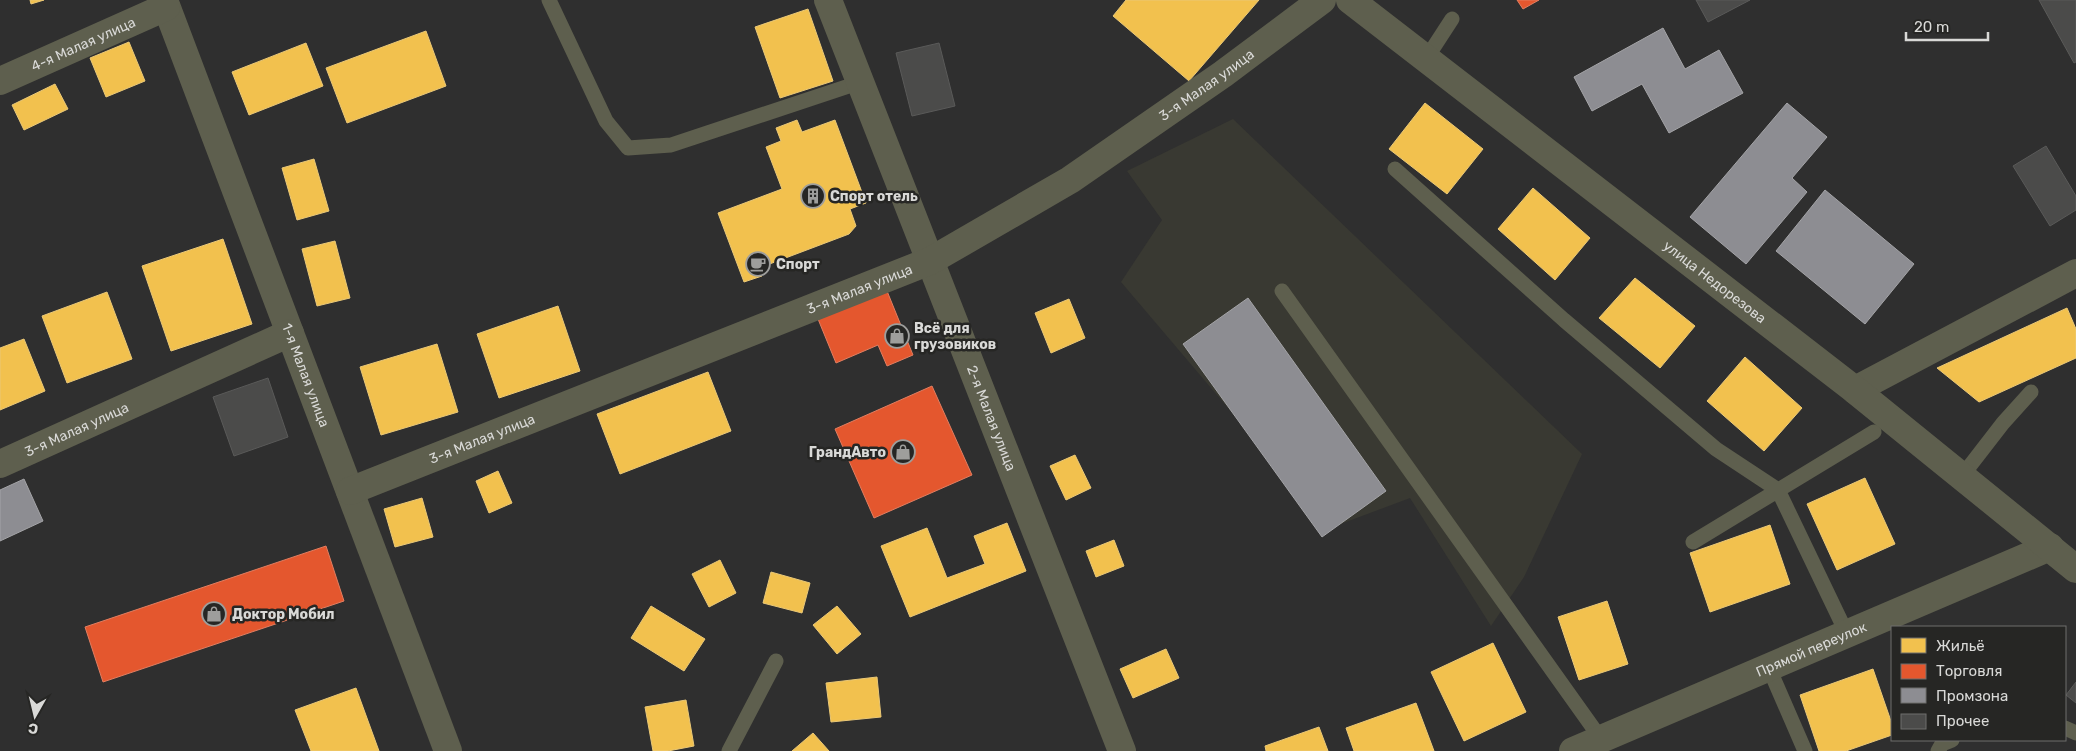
<svg xmlns="http://www.w3.org/2000/svg" width="2076" height="751" font-family="Rubik,sans-serif">
	<rect width="100%" height="100%" fill="#2f2f2f"/>
	<!-- built -->
	<path fill="#393932" d="M1233 119 1582 454 1524 577 1491 626 1410 498 1330 528 1121 282 1162 220 1127 171Z"/>
	<!-- homes -->
	<path fill="#f2c14e" stroke="#eac877" d="M30 0H44L31 4Z
		M1126 0H1259L1189 81 1113 16Z
		M808 9 833 81 780 98 755 27Z
		M426 31 446 86 347 123 326 68Z
		M129 42 145 81 106 97 90 58Z
		M306 43 323 86 249 115 232 72Z
		M55 84 68 109 24 130 12 105Z
		M1425 103 1483 149 1447 194 1389 149Z
		M797 120 802 132 835 120 866 203 850 209 856 226 849 234 759 268 762 276 744 282 718 213 782 189 766 147 781 141 776 128Z
		M314 159 329 211 297 220 282 168Z
		M1533 188 1590 238 1555 280 1498 229Z
		M223 239 252 324 171 351 142 266Z
		M335 241 350 298 317 306 302 249Z
		M1635 278 1695 326 1660 368 1599 318Z
		M107 292 132 359 67 383 42 316Z
		M1069 299 1085 338 1051 353 1035 313Z
		M558 306 580 371 499 398 477 334Z
		M2067 308 2076 329V358L1979 402 1937 368Z
		M24 339 45 391 0 410V348Z
		M437 344 458 412 381 435 360 367Z
		M1745 357 1802 408 1764 451 1707 401Z
		M708 372 731 431 620 474 597 414Z
		M1075 455 1091 488 1066 500 1050 466Z
		M498 471 512 503 489 513 476 481Z
		M1865 478 1895 544 1837 570 1807 504Z
		M422 498 433 537 395 547 384 509Z
		M1007 523 1026 571 910 617 881 546 927 528 947 578 985 564 974 536Z
		M1770 525 1790 584 1710 612 1690 553Z
		M1114 540 1124 566 1096 577 1086 551Z
		M720 560 736 593 709 607 692 574Z
		M771 572 810 583 802 613 763 603Z
		M1607 601 1628 664 1579 680 1558 617Z
		M651 606 705 639 684 671 631 638Z
		M837 606 861 634 837 654 813 625Z
		M1493 643 1526 712 1464 741 1431 672Z
		M1166 649 1179 678 1133 698 1120 669Z
		M1873 669 1892 724V735L1846 751H1819L1800 695Z
		M877 677 881 717 831 722 826 683Z
		M356 688 379 751H311L295 710Z
		M686 700 694 746 668 751H653L645 707Z
		M1416 703 1434 751H1354L1346 728Z
		M1319 727 1328 751H1266L1265 746Z
		M813 733 829 751H792Z"/>
	<!-- shops -->
	<path fill="#e4572e" stroke="#e17e61" d="M1517 0H1539L1523 9Z
		M887 291 913 355 887 366 878 345 836 363 818 319Z
		M932 386 972 475 874 518 835 429Z
		M326 546 344 601 103 682 85 627Z"/>
	<!-- industry -->
	<path fill="#8d8d92" stroke="#a4a4a7" d="M1663 28 1685 69 1719 50 1743 93 1669 133 1642 84 1592 111 1574 77Z
		M1787 103 1827 137 1792 178 1807 192 1746 264 1690 217Z
		M1825 190 1914 264 1865 324 1776 251Z
		M1248 298 1386 491 1322 537 1183 344Z
		M24 479 43 521 0 541V490Z"/>
	<!-- building -->
	<path fill="#4b4b4a" stroke="#5a5a59" d="M1696 0H1750L1708 22Z
		M2039 0H2076V62L2074 63Z
		M939 43 955 106 912 116 896 53Z
		M2046 146 2076 196V210L2050 226 2013 166Z
		M268 378 288 437 234 456 213 397Z
		M2076 682V703L2066 695Z"/>
	<g fill="none" stroke-linecap="round" stroke-linejoin="round">
		<!-- service -->
		<path stroke="#5e5f4e" stroke-width="15" d="M549 0 606 121 628 148 671 145 861 82
			M1426 59 1452 19
			M1395 169 1564 320 1716 449 1778 490 1847 634
			M1282 291 1601 739
			M1962 476 2003 423 2031 392
			M1693 542 1874 432
			M1769 668 1805 751
			M2065 728 2076 733
			M729 751 776 661
			M1938 751 1942 744 1952 740"/>
		<!-- minor -->
		<g stroke="#5e5f4e" stroke-width="28">
			<path id="s1" d="M164 0 448 751"/>
			<path id="s2" d="M828 0 1122 751"/>
			<path id="s3" d="M0 81 166 7"/>
			<path d="M1855 390 2076 273"/>
			<path id="s4" d="M0 464 290 333"/>
			<path id="s5" d="M350 491 930 261 1070 180 1223 74 1322 0"/>
			<path id="s6" d="M1573 751 2050 547"/>
		</g>
		<!-- tertiary -->
		<path stroke="#5e5f4e" stroke-width="28" id="s7" d="M1350 0 1855 390 2076 569"/>
	</g>
	<!-- icons -->
	<defs>
		<g id="building-ring" transform="scale(1.25)"><circle r="9.5" fill="#262624" stroke="#9e9e9c" stroke-width="1.5"/><path d="M-4-6H4V6H1V3H-1V6H-4ZM-2.5-4.3h1.7v1.8h-1.7ZM.8-4.3h1.7v1.8H.8ZM-2.5-1h1.7V.8h-1.7ZM.8-1h1.7V.8H.8Z" fill="#9e9e9c"/></g>
		<g id="cafe-ring" transform="scale(1.25)"><circle r="9.5" fill="#262624" stroke="#9e9e9c" stroke-width="1.5"/><path d="M-5.5-4.5H6V0H3Q3 3.5 0 3.5H-2.5Q-5.5 3.5-5.5 0ZM3-3.2v2h1.7v-2ZM-6 4.5H4V6H-6Z" fill="#9e9e9c"/></g>
		<g id="shop-ring" transform="scale(1.25)"><circle r="9.5" fill="#262624" stroke="#9e9e9c" stroke-width="1.5"/><path d="M-5-2.5h2.3a2.7 3.5 0 0 1 5.4 0H5L5.5 6h-11ZM-1.5-2.5h3a1.5 2.3 0 0 0-3 0Z" fill="#9e9e9c"/></g>
	</defs>
	<g fill-rule="evenodd">
		<use href="#building-ring" x="813" y="196"/>
		<use href="#cafe-ring" x="758" y="264"/>
		<use href="#shop-ring" x="897" y="336"/>
		<use href="#shop-ring" x="903" y="452"/>
		<use href="#shop-ring" x="214" y="614"/>
	</g>
	<g text-anchor="middle" dominant-baseline="central" stroke-width="5" stroke-linejoin="round" paint-order="stroke">
		<!-- street labels -->
		<g font-size="14" fill="#d9d9d7" stroke="#262624">
			<text stroke="none"><textPath href="#s3" startOffset="91">4-я Малая улица</textPath></text>
			<text stroke="none"><textPath href="#s5" startOffset="952">3-я Малая улица</textPath></text>
			<text stroke="none"><textPath href="#s7" startOffset="461">улица Недорезова</textPath></text>
			<text stroke="none"><textPath href="#s5" startOffset="548">3-я Малая улица</textPath></text>
			<text stroke="none"><textPath href="#s1" startOffset="401">1-я Малая улица</textPath></text>
			<text stroke="none"><textPath href="#s2" startOffset="449">2-я Малая улица</textPath></text>
			<text stroke="none"><textPath href="#s4" startOffset="84">3-я Малая улица</textPath></text>
			<text stroke="none"><textPath href="#s5" startOffset="142">3-я Малая улица</textPath></text>
			<text stroke="none"><textPath href="#s6" startOffset="259">Прямой переулок</textPath></text>
		</g>
		<!-- poi labels -->
		<g font-size="14" font-weight="bold" fill="#d9d9d7" stroke="#262624" text-anchor="start">
			<text x="830" y="196">Спорт отель</text>
			<text x="776" y="264">Спорт</text>
			<text x="914" y="328">Всё для<tspan x="914" dy="16">грузовиков</tspan></text>
			<text x="886" y="452" text-anchor="end">ГрандАвто</text>
			<text x="232" y="614">Доктор Мобил</text>
		</g>
	</g>
	<!-- legend -->
	<rect x="1891" y="626" width="175" height="115" fill="#262624" stroke="#6e6e6c"/>
	<rect x="1901" y="638" width="25" height="15" fill="#f2c14e" stroke="#6e6e6c"/>
	<text x="1936" y="651" font-size="15" fill="#d9d9d7">Жильё</text>
	<rect x="1901" y="664" width="25" height="15" fill="#e4572e" stroke="#6e6e6c"/>
	<text x="1936" y="676" font-size="15" fill="#d9d9d7">Торговля</text>
	<rect x="1901" y="688" width="25" height="15" fill="#8d8d92" stroke="#6e6e6c"/>
	<text x="1936" y="701" font-size="15" fill="#d9d9d7">Промзона</text>
	<rect x="1901" y="714" width="25" height="15" fill="#4b4b4a" stroke="#6e6e6c"/>
	<text x="1936" y="726" font-size="15" fill="#d9d9d7">Прочее</text>
	<!-- north arrow -->
	<g transform="translate(35 716) rotate(188)" stroke="#262624" stroke-width="4" paint-order="stroke">
	<path d="M0-4L9 19L0 12L-9 19Z" fill="#d9d9d7"/>
	<text y="-8" font-size="14" font-weight="bold" text-anchor="middle" fill="#d9d9d7">С</text>
	</g>
	<!-- scale -->
	<path d="M1906 32v8h82v-8" fill="none" stroke="#d9d9d7" stroke-width="2.5"/>
	<text x="1914" y="32" font-size="15" fill="#d9d9d7" stroke="#262624" stroke-width="4" paint-order="stroke">20 m</text>
</svg>
